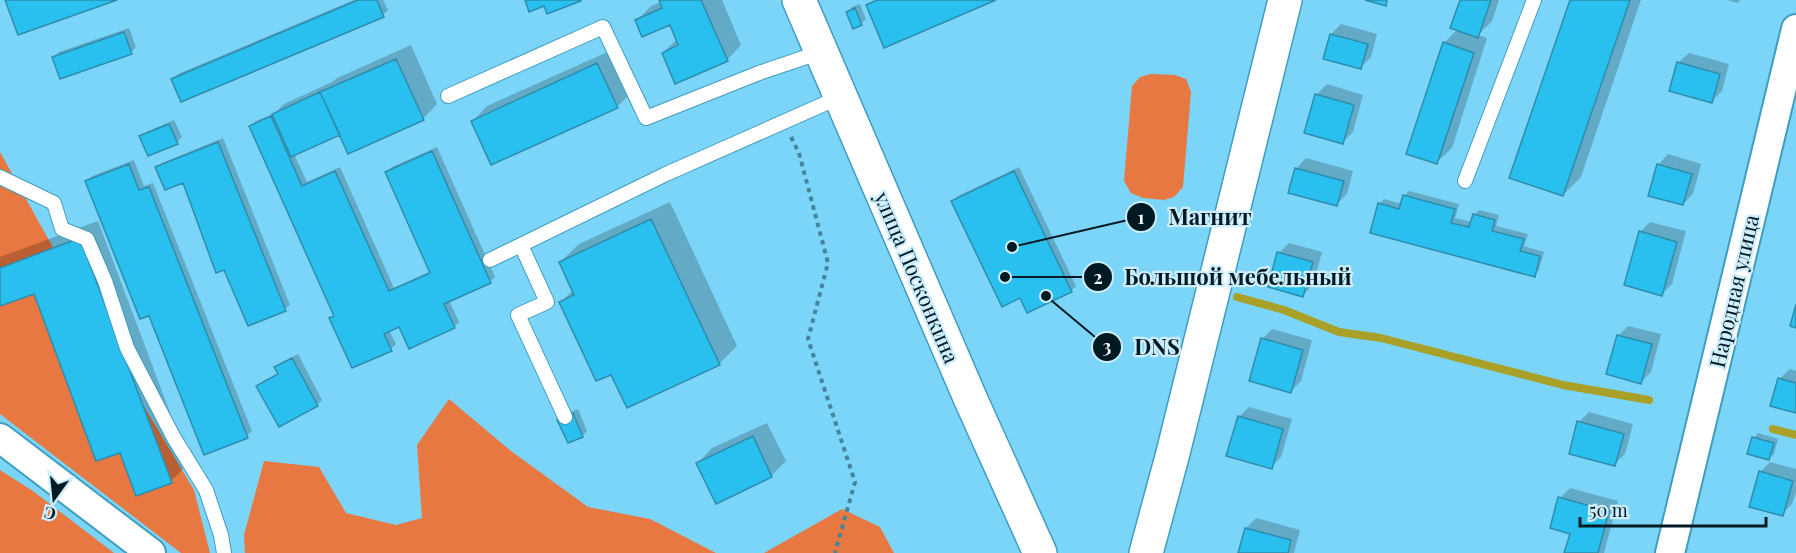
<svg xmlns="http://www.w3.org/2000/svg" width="1796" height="553" font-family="'Playfair Display',serif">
	<rect width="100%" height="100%" fill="#7bd5f8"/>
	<!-- green -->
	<path fill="#e77841" d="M1151 74 1175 75 1186 79 1191 92 1183 187 1174 197 1164 200 1143 198 1131 193 1124 181 1132 86 1140 77Z
		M0 152 106 343 194 490 210 553H181L0 414Z
		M449 399 511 451 588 507 650 519 716 553H245L244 535 264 461 319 467 346 513 396 525 422 518 417 445Z
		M0 470 33 491 114 553H0Z
		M842 509 880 527 894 553H764Z"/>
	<!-- shadow -->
	<path fill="#0003" d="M354 0H383L388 10 383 15 173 79 178 74Z
		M660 0H722L741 45 727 60 663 53 677 39 670 23 636 21 651 6 661 2Z
		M1461 0H1499L1492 21 1478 35 1487 38 1452 148 1437 162 1444 43 1458 29Z
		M1572 0H1641L1581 177 1563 195Z
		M1727 0H1740L1737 3Z
		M860 4 866 19 861 24 847 12 852 7Z
		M1341 24 1377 34 1371 57 1361 67 1331 34Z
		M129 28 136 47 131 52 54 57 59 52Z
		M411 45 437 104 423 119 340 133 294 154 307 182 340 167 394 288 431 271 387 172 392 167 437 147 495 277 490 282 449 300 459 322 454 327 400 325 389 330 396 344 391 349 331 318 335 315 251 126 256 121 275 113 284 104 332 82 337 78Z
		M612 50 632 92 617 107 473 121 487 106Z
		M1689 53 1729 64 1722 91 1712 101 1678 63Z
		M1327 84 1363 95 1353 132 1343 142 1316 95Z
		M174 120 182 137 177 142 141 137 146 132Z
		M223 138 290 305 285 309 184 181 157 168 162 163Z
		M1668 154 1701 164 1693 194 1683 204 1658 165Z
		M1306 158 1353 171 1347 194 1336 205 1296 169Z
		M134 160 144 186 153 183 252 431 247 436 150 314 87 181 92 176Z
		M1019 167 1076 286 1071 291 1021 296 953 201 958 196Z
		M1409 191 1459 204 1455 218 1472 222 1474 215 1479 210 1499 215 1496 226 1528 234 1524 246 1544 252 1539 270 1534 275 1379 204 1384 199 1402 204 1404 196Z
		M670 202 737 346 719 364 612 373 561 302 573 290 560 262 579 244Z
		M98 221 189 463 171 481 121 451 35 292 0 305V257Z
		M1650 222 1686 231 1672 284 1662 294 1640 232Z
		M1289 243 1322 252 1313 285 1303 295 1279 253Z
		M1628 326 1661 334 1651 372 1641 382 1618 336Z
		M1272 329 1312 340 1301 381 1291 391 1262 339Z
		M298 354 322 400 317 405 258 386 263 381 279 373 276 367 281 363Z
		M1790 369 1796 371V411L1779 379Z
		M1249 407 1292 419 1281 457 1271 467 1239 417Z
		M578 409 587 431 582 436 569 441 564 415Z
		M1589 412 1633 424 1625 454 1614 464 1579 422Z
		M767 423 786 461 771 476 698 463 712 448Z
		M1758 433 1778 439 1774 454 1769 458 1754 438Z
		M1770 462 1796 469V492L1792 504 1782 514 1760 472Z
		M1570 488 1618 501 1604 553H1566L1571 533 1560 498Z
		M1256 518 1300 530 1294 553H1239L1246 528Z"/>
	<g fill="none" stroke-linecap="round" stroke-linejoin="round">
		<!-- stream -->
		<path stroke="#a8a027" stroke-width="8" d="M1237 297 1284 310 1339 332 1381 338 1563 385 1649 400
			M1773 429 1796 435"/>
	</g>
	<!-- building -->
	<path fill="#29c0ef" stroke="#2e8dad" stroke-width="1.5" d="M5 0H117L18 35Z
		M358 0H377L384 17 181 102 171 79Z
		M525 0H581V1L547 14 544 6 529 12Z
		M659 0H701L728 61 675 84 662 53 678 45 670 25 642 37 635 20 662 8Z
		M877 0H996L884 48 866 5Z
		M1365 0H1387L1386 6Z
		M1460 0H1491L1478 38 1450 28Z
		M1570 0H1630L1563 196 1509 178Z
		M855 8 862 25 853 29 846 12Z
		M124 32 132 54 60 79 52 57Z
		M1330 34 1368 44 1361 69 1323 59Z
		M1443 42 1474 53 1437 164 1406 154Z
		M396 59 424 120 348 154 320 92Z
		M1677 62 1720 74 1712 103 1669 91Z
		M597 63 618 108 491 165 471 121Z
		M320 92 340 135 291 157 272 114Z
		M1315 94 1354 105 1343 144 1304 133Z
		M271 116 302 186 335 171 389 291 430 273 385 172 432 151 491 283 444 304 455 328 409 349 399 327 384 334 392 351 352 368 329 318 334 316 249 126Z
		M169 124 178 144 148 156 139 136Z
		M218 142 286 311 248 326 224 270 216 273 183 183 165 190 155 167Z
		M129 164 139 190 149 187 248 438 204 455 149 316 140 319 85 181Z
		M1657 164 1692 174 1683 205 1648 196Z
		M1295 168 1344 181 1337 206 1288 193Z
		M1014 171 1072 292 1027 313 1020 298 1002 307 951 201Z
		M1403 195 1455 209 1451 223 1469 227 1473 214 1495 220 1492 231 1524 239 1520 251 1540 256 1535 277 1370 233 1378 203 1399 209Z
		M651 219 720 365 627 408 611 375 596 381 559 302 574 295 559 262Z
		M1639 231 1677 242 1662 296 1624 285Z
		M80 238 172 483 136 496 120 453 96 461 34 294 0 306V268Z
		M1277 252 1313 262 1303 297 1268 287Z
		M1796 304V328L1790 326Z
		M1617 335 1652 344 1641 384 1606 374Z
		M1261 338 1303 350 1291 393 1249 381Z
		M292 358 318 406 279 427 256 386 278 374 274 367Z
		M1778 378 1796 383V413L1770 406Z
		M573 413 583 437 568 443 557 420Z
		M1238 416 1283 429 1272 469 1226 456Z
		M1577 421 1624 434 1615 466 1569 454Z
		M753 436 772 477 716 504 696 463Z
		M1752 437 1774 443 1769 460 1747 454Z
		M1759 471 1793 481 1783 516 1749 507Z
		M1558 497 1609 511 1598 553H1564L1570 534 1550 528Z
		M1245 528 1291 540 1288 553H1238Z"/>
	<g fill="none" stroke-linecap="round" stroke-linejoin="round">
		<!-- service casing -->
		<g stroke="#419dbe" stroke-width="16">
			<path id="service" d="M448 96 603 27 646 118 759 73 821 52
				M0 177 54 203 62 229 87 239 105 281 127 348 174 438 206 490 221 535 224 553
				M1465 181 1534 0
				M521 245 547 302 518 315 565 417
				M490 260 666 174 840 97"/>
		</g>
		<!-- minor casing -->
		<g stroke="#419dbe" stroke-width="32">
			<path id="minor" d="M0 438 151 553
				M1670 553 1796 29"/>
		</g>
		<!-- tertiary casing -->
		<g stroke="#419dbe" stroke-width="36">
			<path id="tertiary" d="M799 0 971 400 1040 553
				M1146 553 1173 453 1285 0"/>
		</g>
		<!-- path -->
		<path stroke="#46849c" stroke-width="4" stroke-dasharray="4.5 4.5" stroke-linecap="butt" d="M791 137 799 153 828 263 808 339 855 482 835 553"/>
		<!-- service -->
		<use href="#service" stroke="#fff" stroke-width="14"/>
		<!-- minor -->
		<use href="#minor" stroke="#fff" stroke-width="28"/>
		<!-- tertiary -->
		<use href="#tertiary" stroke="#fff" stroke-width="33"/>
	</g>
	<g text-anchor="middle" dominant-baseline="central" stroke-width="4.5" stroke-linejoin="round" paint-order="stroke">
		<!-- street labels -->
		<g font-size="21" fill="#001a24" stroke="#cdeefc">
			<text transform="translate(918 277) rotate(67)">улица Посконкина</text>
			<text transform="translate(1733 291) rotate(-77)">Народная улица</text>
		</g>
	</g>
	<!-- callouts -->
	<path fill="none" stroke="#001a24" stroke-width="2" d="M1012 247L1141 217M1005 277L1098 277M1046 296L1107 347"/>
	<g fill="#001a24" stroke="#cdeefc" stroke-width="2">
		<circle cx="1012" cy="247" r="6"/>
		<circle cx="1005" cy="277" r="6"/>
		<circle cx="1046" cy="296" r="6"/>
		<circle cx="1141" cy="217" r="15"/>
		<circle cx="1098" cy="277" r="15"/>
		<circle cx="1107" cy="347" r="15"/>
	</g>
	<g font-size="18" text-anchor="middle" font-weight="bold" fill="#fff">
		<text x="1141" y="224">1</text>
		<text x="1098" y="284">2</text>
		<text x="1107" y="353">3</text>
	</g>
	<g font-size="22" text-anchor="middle" font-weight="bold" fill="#001a24" stroke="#cdeefc" stroke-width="4.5" stroke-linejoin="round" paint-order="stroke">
		<text x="1210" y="225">Магнит</text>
		<text x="1238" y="285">Большой мебельный</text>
		<text x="1157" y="355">DNS</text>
	</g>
	<!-- north arrow -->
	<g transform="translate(54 499) rotate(195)" stroke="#cdeefc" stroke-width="4.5" paint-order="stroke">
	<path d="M0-4.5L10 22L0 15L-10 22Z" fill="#001a24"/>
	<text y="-9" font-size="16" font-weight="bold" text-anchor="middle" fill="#001a24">С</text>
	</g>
	<!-- scale -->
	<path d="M1580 517v9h186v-9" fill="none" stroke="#001a24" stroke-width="3"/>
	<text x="1589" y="517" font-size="18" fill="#001a24" stroke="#cdeefc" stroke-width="4.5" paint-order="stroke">50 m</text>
</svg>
